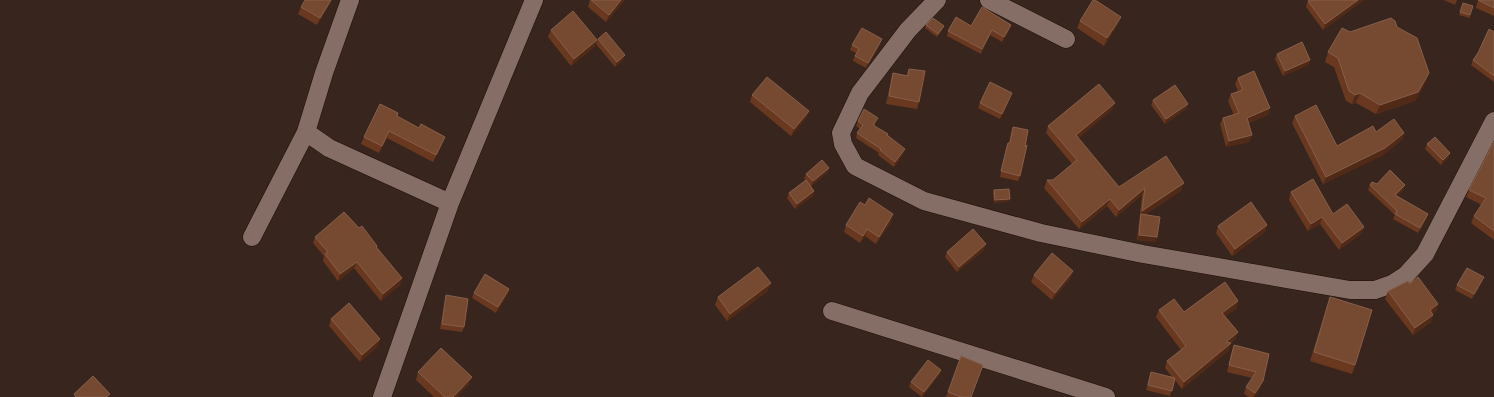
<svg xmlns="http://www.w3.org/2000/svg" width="1494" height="397" font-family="Poppins,sans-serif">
	<rect width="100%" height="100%" fill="#38261e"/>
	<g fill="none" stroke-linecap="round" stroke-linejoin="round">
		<!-- minor casing -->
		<g stroke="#1e0e07" stroke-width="19">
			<path id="minor" d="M937 0 908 30 860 93 841 133 843 144 855 166 924 201 1041 233 1143 254 1350 290H1375L1392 284 1406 275 1425 254 1494 121
				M989 0 1066 39
				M306 132 329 148 450 203
				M252 237 306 132 324 73 350 0
				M832 311 1106 397
				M382 397 450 203 534 0"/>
		</g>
		<!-- minor -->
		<use href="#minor" stroke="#846e65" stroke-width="18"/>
	</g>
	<!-- wall -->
	<path fill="#69381e" d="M332 0 317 25 298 14 301 7Z
		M590 0H625L606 22 588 7Z
		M1310 0H1364L1323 30 1306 7 1308 1Z
		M1444 0H1457L1455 5Z
		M1478 0H1494V16L1476 8Z
		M1463 3 1470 15V18L1459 15Z
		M1080 21 1118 24 1104 46 1077 28Z
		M926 25 944 26 943 28 937 37 925 28Z
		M971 26 1009 30 1002 42 990 35 981 54 947 36 948 31Z
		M1397 27 1429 73 1425 83 1415 101 1376 114 1356 103 1352 104 1346 101 1334 67 1325 62 1328 52Z
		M551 30 597 40 594 47 571 66 548 37Z
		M1494 32V82L1471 65 1473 60Z
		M598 39 623 60 615 67 596 44Z
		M882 39 880 44 866 68 853 61 856 53 850 50 852 45Z
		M1277 54 1310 60 1308 65 1283 76 1275 59Z
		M909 69 919 102 917 109 886 104 891 80 893 73 906 76Z
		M1238 78 1268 115 1248 123 1252 135 1249 142 1226 147 1220 124 1223 118 1234 115 1228 101 1231 94 1238 91 1235 84Z
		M1012 93 1000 119 978 108 980 103Z
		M752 95 809 111 806 118 791 136 750 102Z
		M1153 100 1188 104 1186 109 1165 124 1151 105Z
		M1112 110 1078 138 1119 187 1181 191 1144 215 1157 237 1155 242 1137 240 1142 195 1116 217 1107 206 1079 229 1044 188 1047 180H1053L1072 164 1046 133 1048 126Z
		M397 116 442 144 433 162 387 138 379 153 361 144 364 137Z
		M1295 116 1337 146 1376 132 1404 133 1402 140 1383 155 1323 184 1292 123Z
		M858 121 876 123 874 126 887 136 903 154 894 167 878 155 879 153 856 138 857 133 860 129 856 126Z
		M1013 127 1025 147 1020 176 1018 181 1000 177 1006 148 1008 143H1009L1011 133Z
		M1494 142V240L1471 223 1474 216 1482 205 1466 197 1469 190Z
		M1427 144 1450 153 1448 158 1441 165 1425 149Z
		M829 168 827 173 811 186 813 196 795 209 787 198 789 193 806 180 804 179 806 174Z
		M1377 184 1403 190 1397 196 1428 214 1426 219 1418 233 1393 219 1395 215 1368 190 1370 185Z
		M994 190 1010 199 1009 201 994 203 993 193Z
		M1291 192 1333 214 1364 227 1361 234 1339 250 1320 224 1308 231 1289 200Z
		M865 205 891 222 876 244 865 236 860 243 844 232 846 225Z
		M1267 225 1265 232 1232 256 1216 233 1218 226Z
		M315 237 377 246V247L402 278 400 285 381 301 354 268 338 281 323 261 324 256 313 243Z
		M984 250 957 272 945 257 947 252Z
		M1073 271 1070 279 1052 300 1031 282 1034 275Z
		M1484 277 1482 282 1472 299 1455 290 1457 285Z
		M1410 284 1438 304 1436 311 1432 314 1431 322 1413 335 1385 299 1388 291Z
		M509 289 508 294 496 313 472 298 474 293Z
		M768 291 727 321 715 305 718 297Z
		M446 295 464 327 462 332 440 329 445 300Z
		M1330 297 1355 365 1352 374 1310 361Z
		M1238 301 1236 309 1225 316 1238 332 1235 339 1231 343 1228 351 1182 389 1175 380 1170 396 1146 390 1151 372 1172 377 1165 368 1167 361 1181 350 1156 317 1159 310 1184 312Z
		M331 319 378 346 360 362 329 326Z
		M1234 345 1269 354 1260 388 1254 397H1249L1244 394 1246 387 1252 378 1227 372 1232 352Z
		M941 370 939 375 922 397 909 387 911 382Z
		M418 372 469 384 457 397H434L416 380Z
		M948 392 972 397H946Z"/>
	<!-- shaded-wall -->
	<path fill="#502a16" d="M331 0H332L317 25 320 18Z
		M621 0H625L606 22 609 15Z
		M1358 0H1364L1323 30 1325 24Z
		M1121 17 1118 24 1104 46 1107 38Z
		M1011 25 1009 30 1002 42 1004 37Z
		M992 30 990 35 981 54 982 49Z
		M882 39 880 44 866 68 868 63Z
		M597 40 594 47 571 66 574 59Z
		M625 55 623 60 615 67 617 62Z
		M1310 60 1308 65 1283 76 1285 71Z
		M1429 73 1425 83 1415 101 1376 114 1380 105Z
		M1012 93 1010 98 1000 119 1002 114Z
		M1360 93 1356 103 1352 104 1355 95Z
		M1115 103 1112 110 1073 143 1076 135Z
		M1188 104 1186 109 1165 124 1166 119Z
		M1270 108 1268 115 1245 124 1247 118Z
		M809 111 806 118 791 136 794 129Z
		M389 131 387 138 379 153 382 146Z
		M1404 133 1402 140 1383 155 1323 184 1326 177Z
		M1252 135 1249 142 1226 147 1229 141Z
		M905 149 903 154 894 167 895 162Z
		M1450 153 1448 158 1441 165 1443 160Z
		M829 168 827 173 811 186 813 181Z
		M1184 183 1181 191 1141 217V214L1140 218 1142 211Z
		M1405 185 1403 190 1394 200 1395 195Z
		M1145 188 1142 195 1116 217 1119 210Z
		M814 191 813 196 795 209 797 204Z
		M1010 199 1009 201 994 203 995 200Z
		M1110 199 1107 206 1079 229 1082 222Z
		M893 214 891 222 876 244 879 237Z
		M1428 214 1426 219 1418 233 1420 228Z
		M1322 217 1320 224 1308 231 1311 224Z
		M1267 225 1265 232 1232 256 1235 249Z
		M1364 227 1361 234 1339 250 1342 243Z
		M867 229 865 236 860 243 863 236Z
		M1139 235 1157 237 1155 242 1137 240Z
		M986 244 984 250 957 272 959 267Z
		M357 262 354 268 338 281 340 274Z
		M1073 271 1070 279 1052 300 1055 293Z
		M1484 277 1482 282 1472 299 1474 294Z
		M402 278 400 285 381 301 383 294Z
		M771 283 768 291 727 321 730 314Z
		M509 289 508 294 496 313 498 307Z
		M1238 301 1236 309 1220 320 1222 313Z
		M1438 304 1436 311 1427 318 1430 310Z
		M1433 315 1431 322 1413 335 1415 328Z
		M1238 332 1235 339 1223 349 1226 342Z
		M380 339 378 346 360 362 362 355Z
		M1231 343 1228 351 1182 389 1184 382Z
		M941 370 939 375 922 397 924 392Z
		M472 377 469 384 457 397H453Z
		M1263 381 1260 388 1254 397H1253L1255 393Z"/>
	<!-- building -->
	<path fill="#764931" stroke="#875f4a" d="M305 0H331L320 18 301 7Z
		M591 0H621L609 15Z
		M1093 0H1095L1121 17 1107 38 1080 21Z
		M1310 0H1358L1325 24 1308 1Z
		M1478 0H1494V8Z
		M1463 3 1473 6 1470 15 1460 12Z
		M982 7 1011 25 1004 37 992 30 982 49 948 31 956 17 971 26Z
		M573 11 597 40 574 59 551 30Z
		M933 18 944 26 938 34 926 25Z
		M1391 18 1395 21 1397 27 1417 38 1429 73 1418 92 1380 105 1360 93 1355 95 1349 91 1338 58 1328 52 1342 28 1350 32Z
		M862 28 882 39 868 63 855 56 859 49 852 45Z
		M1489 29 1494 32V76L1473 60 1478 53Z
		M606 32 625 55 617 62 598 39Z
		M1302 42 1310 60 1285 71 1277 54Z
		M909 69 925 71 919 102 889 96 893 73 908 76Z
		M1254 71 1270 108 1247 118 1252 135 1229 141 1223 118 1239 113 1231 94 1243 90 1238 78Z
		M767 77 809 111 794 129 752 95Z
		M990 82 1012 93 1002 114 980 103Z
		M1099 84 1115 103 1076 135 1119 187 1166 156 1184 183 1142 211 1145 188 1119 210 1110 199 1082 222 1047 180H1053L1077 160 1048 126Z
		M1175 85 1188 104 1166 119 1153 100Z
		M380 104 398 113 397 116 419 128 421 124 445 137 436 155 389 131 382 146 364 137Z
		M1316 105 1337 146 1373 126 1376 132 1394 119 1404 133 1385 148 1326 177 1295 116Z
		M864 109 878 118 873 125 888 134 887 135 905 149 895 162 880 150 881 149 857 133 863 125 858 121Z
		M1013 127 1028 130 1025 147 1027 145 1020 176 1001 171 1008 143H1010Z
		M1435 137 1450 153 1443 160 1427 144Z
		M1494 142V231L1474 216 1486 198 1469 190Z
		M822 160 829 168 813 181 806 174Z
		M1390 170 1405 185 1395 195 1428 214 1420 228 1395 214 1397 211 1370 185 1372 182 1377 184Z
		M1313 179 1333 214 1347 204 1364 227 1342 243 1322 217 1311 224 1291 192Z
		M806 180 814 191 797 204 789 193Z
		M1009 189 1010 199 995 200 994 190Z
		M869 198 893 214 879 237 867 229 863 236 846 225 860 202 865 205Z
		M1251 202 1267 225 1235 249 1218 226Z
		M344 212 359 228 362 226 377 246 376 247 402 278 383 294 357 262 340 274 325 254 328 252 315 237Z
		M1141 214 1160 217 1157 237 1139 235Z
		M973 229 986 244 959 267 947 252Z
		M1052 253 1073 271 1055 293 1034 275Z
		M758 267 771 283 730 314 718 297Z
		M1467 268 1484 277 1474 294 1457 285Z
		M485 274 509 289 498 307 474 293Z
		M1418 277 1438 304 1430 310 1433 315 1415 328 1388 291 1408 281 1410 284Z
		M1225 282 1238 301 1222 313 1238 332 1226 342 1231 343 1184 382 1167 361 1186 346 1159 310 1174 299 1184 312Z
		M446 295 468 299 464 327 442 324Z
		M1330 297 1372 310 1355 365 1314 352Z
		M349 303 380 339 362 355 331 319Z
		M1234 345 1269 354 1263 381 1255 393 1246 387 1256 372 1229 365Z
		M441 348 472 377 453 397H445L418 372Z
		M961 356 983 365 971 397H961L948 392Z
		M928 360 941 370 924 392 911 382Z
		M1151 372 1175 378 1172 391 1148 385Z
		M93 376 110 394 106 397H76L74 394Z"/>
</svg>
